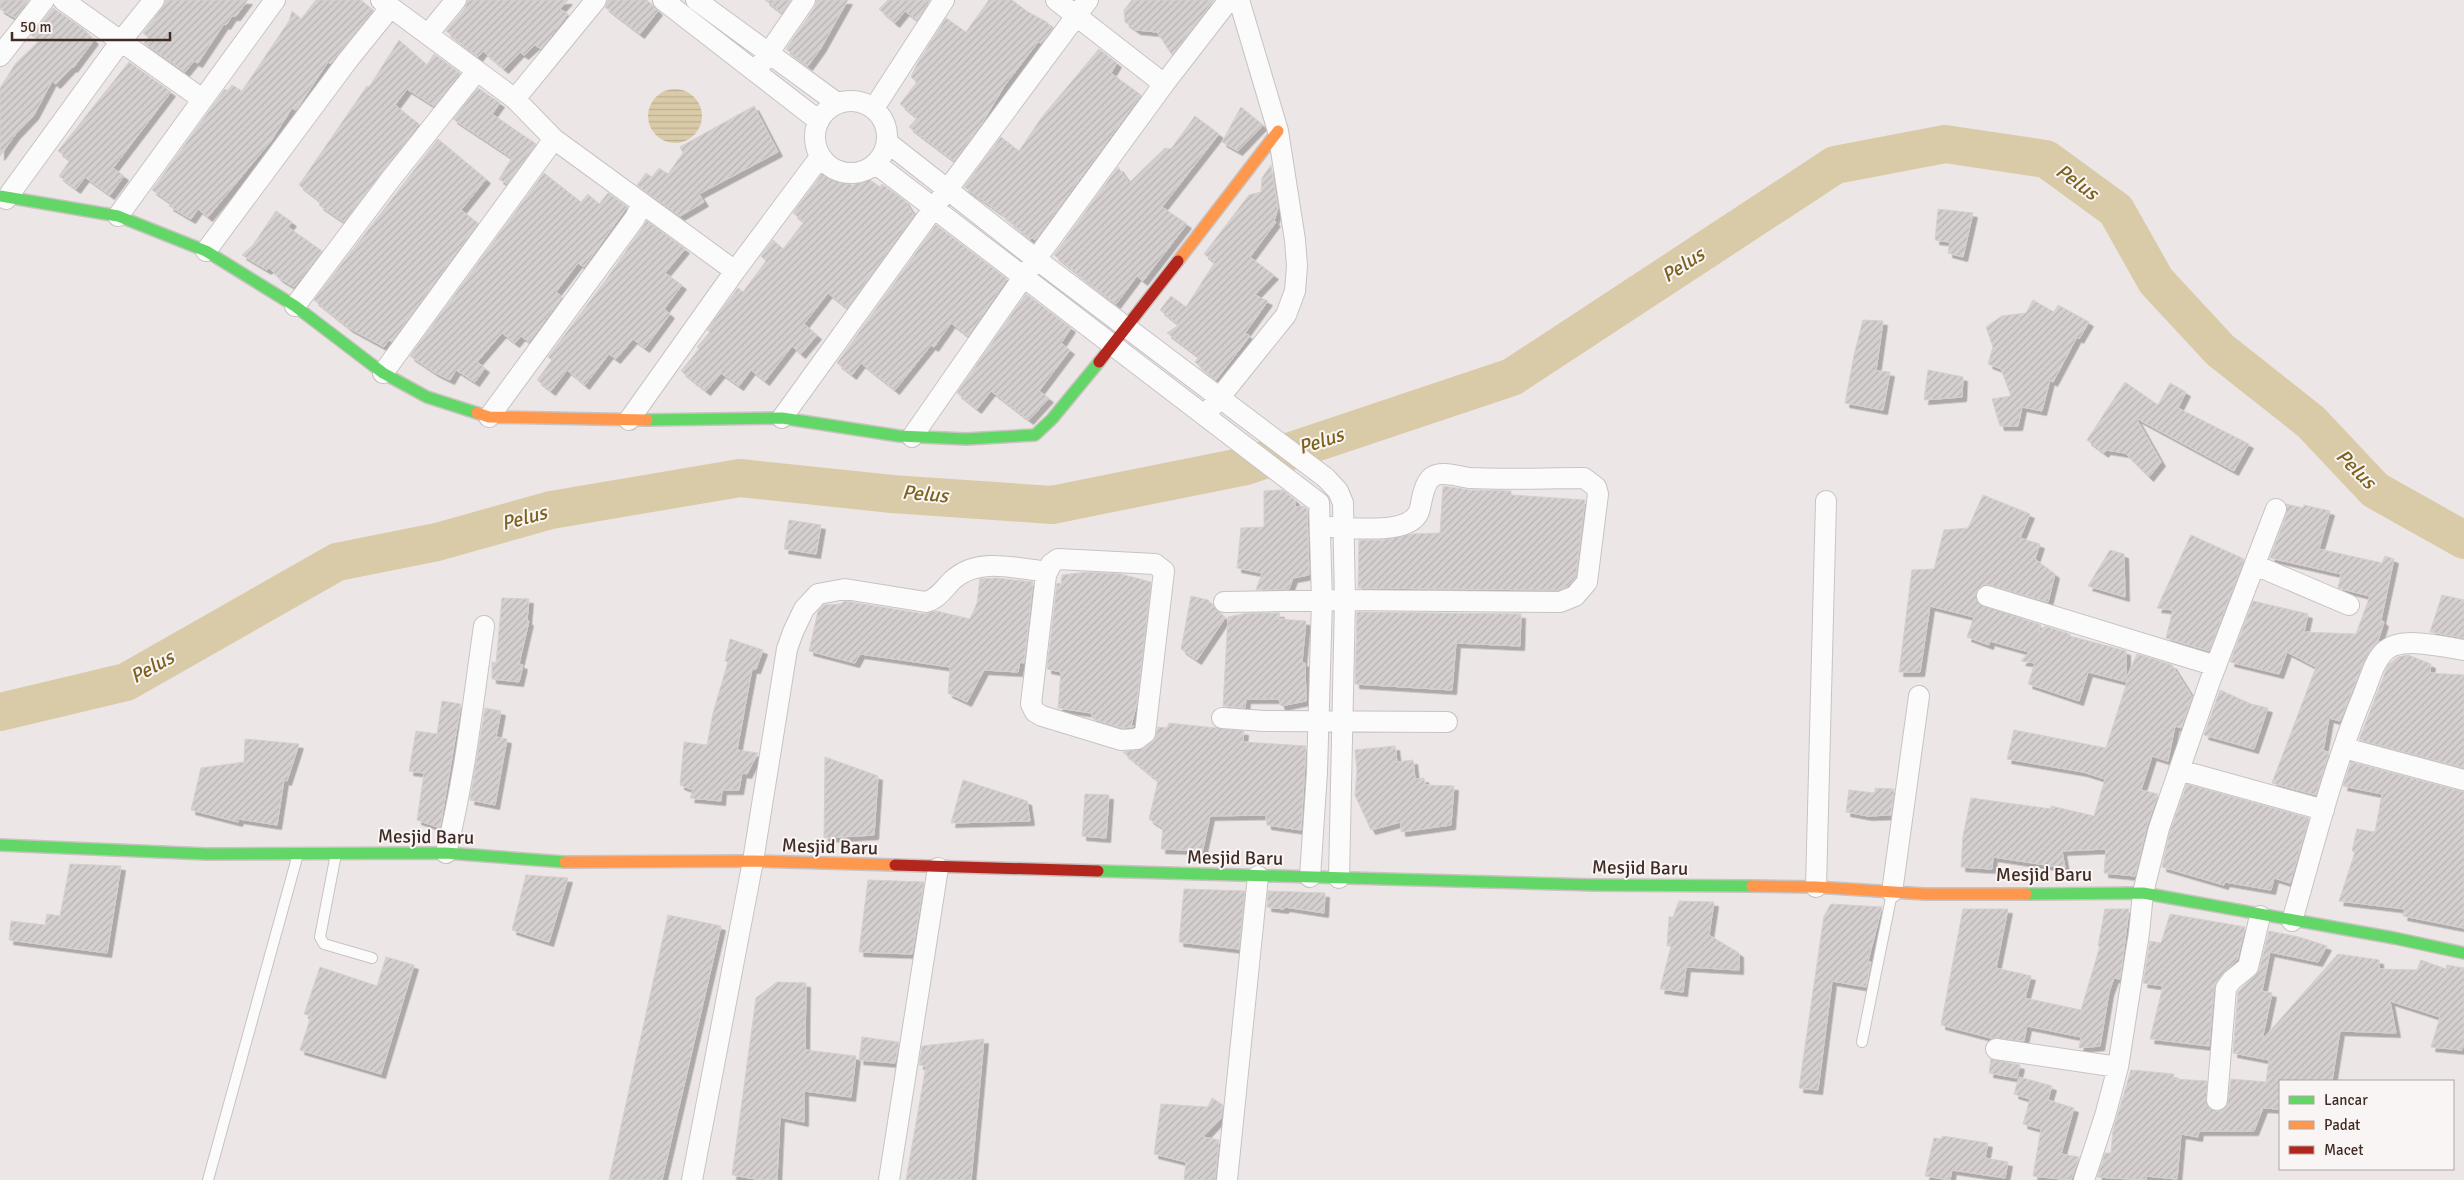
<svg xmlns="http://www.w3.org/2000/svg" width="2464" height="1180" font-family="Signika,sans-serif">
	<defs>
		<pattern id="water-rules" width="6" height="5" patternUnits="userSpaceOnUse" patternTransform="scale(1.25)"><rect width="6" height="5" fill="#dacba8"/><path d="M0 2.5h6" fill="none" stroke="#bcae90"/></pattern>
		<pattern id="building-hatch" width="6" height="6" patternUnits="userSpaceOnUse" patternTransform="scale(1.25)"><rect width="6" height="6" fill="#d5d0d0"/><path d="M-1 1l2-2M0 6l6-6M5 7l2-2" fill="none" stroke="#b8b3b2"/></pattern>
		<filter id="shadow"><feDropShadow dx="4.5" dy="4.5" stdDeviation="0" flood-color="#0004"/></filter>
	</defs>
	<rect width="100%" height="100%" fill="#ece7e6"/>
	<!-- water -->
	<path fill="url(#water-rules)" d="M648 116a27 27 0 1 1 54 0a27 27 0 1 1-54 0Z"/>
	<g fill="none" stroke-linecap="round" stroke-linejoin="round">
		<!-- river -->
		<path stroke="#dacba8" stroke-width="38" d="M0 712 126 682 337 562 437 542 551 510 740 478 892 494 1052 505 1246 466 1512 377 1835 165 1945 144 2046 159 2116 210 2156 281 2220 350 2311 422 2375 490 2464 540"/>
	</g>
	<!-- building -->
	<path fill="url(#building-hatch)" stroke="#d5d0cf" filter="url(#shadow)" d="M0 0H29L15 18 0 9Z
		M166 0H248L236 16H232L226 25 224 24 198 63 194 61 185 72 144 43 149 38 143 33 163 7Z
		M316 0H361L373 10 330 64 328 62 296 110 292 108 271 141 208 217 198 209 191 219 169 206 171 203 152 190 225 89 227 91 232 85 242 91 289 21 292 11 301 19Z
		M468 0H568L560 9 568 14 541 49 535 45 524 55 520 52 504 69 483 51 478 57 446 31 465 8Z
		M608 0H647L658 11 640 34 605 7Z
		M765 0H791L782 13Z
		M817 0H848L821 48 808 66 786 49 815 7Z
		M888 0H930L917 20 905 11 895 23 879 9Z
		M989 0H1012L1028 12 1047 22 1052 29 1041 43 1038 42 1005 85 982 123 954 161 909 127 917 118 900 104 917 82 911 77 917 64 946 18 966 32Z
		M1132 0H1214L1172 55 1157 32 1136 30 1125 22 1124 10Z
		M53 8 82 28 94 40 73 68 72 67 56 84 52 81 34 115 15 135 0 156V88L16 63 39 41 31 35Z
		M399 40 427 65 434 54 460 73 434 106 407 89 395 105 419 124 344 222 319 205 321 202 299 185 367 86 369 87Z
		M1099 49 1117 63 1111 73 1141 95 1035 240 1032 238 1030 239 999 212 964 187 1001 137 1019 151 1042 117Z
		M129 62 171 92 113 168 124 176 110 195 85 177 76 189 59 176 70 160 58 151Z
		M478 88 500 103 492 114 536 144 507 184 499 179 512 158 453 119Z
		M754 106 778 152 699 194 704 202 680 216 637 185 646 173 652 177 659 168 668 174 683 153 680 147Z
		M1241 107 1263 125 1238 151 1222 142Z
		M1195 116 1219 134 1162 207 1187 224 1143 281 1137 276 1116 304 1054 255 1118 167 1129 183 1165 148 1171 149Z
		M438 139 486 179 461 210 478 223 391 342 389 340 384 347 349 328 314 300Z
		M1271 165 1278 208 1274 221 1276 222 1250 257 1274 275 1255 295 1268 301 1245 333 1250 336 1216 380 1195 362 1199 357 1167 333 1179 325 1160 310 1171 296 1186 307 1215 262 1204 254 1249 195 1261 192 1262 178Z
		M825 170 840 181 842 178 853 186 862 174 880 187 882 184 904 200 914 215 847 308 828 293 804 324 817 335 801 354 792 346 765 381 751 370 739 386 721 373 706 391 681 371 699 349 697 347 710 332 707 330 738 288 743 292 766 261 761 256 773 240 783 249 804 222 793 213Z
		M544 173 581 202 588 194 599 204 608 193 627 207 584 267 578 263 556 292 562 297 529 342 521 336 515 343 502 333 477 362 485 368 475 382 456 370 450 380 434 372 410 356Z
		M1938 209 1973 213 1963 257 1948 253 1950 242 1935 240Z
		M276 211 292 222 288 227 322 251 294 287 279 278 269 268 267 270 242 255 253 245Z
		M647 221 685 249 665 273 682 285 664 309 670 314 645 348 633 339 616 359 609 354 585 385 567 370 551 391 537 380 552 360 548 357 605 281Z
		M936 225 1007 279 968 336 951 323 934 347 931 345 895 390 861 363 852 375 837 363Z
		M1026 294 1071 328 1061 343 1070 350 1039 391 1049 398 1029 420 991 391 977 409 957 393Z
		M2033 300 2054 312 2058 305 2089 322 2079 339 2077 337 2053 382 2050 380 2042 411 2022 407 2018 426H2000L1992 399 2011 396 2001 369 1988 364 1993 347 1986 327 2002 316 2026 313Z
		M1863 320 1883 321 1876 371 1890 372 1883 410 1845 403 1854 355Z
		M1928 370 1963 377 1962 397 1924 400Z
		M2125 382 2158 405 2170 383 2186 392 2178 408 2249 444 2234 471 2136 418 2161 462 2149 477 2125 453 2106 450 2104 453 2087 440Z
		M1443 486 1469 490 1511 491V495L1585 500 1576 577 1568 586 1558 590 1358 588 1359 540H1383L1412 534 1440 533Z
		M1283 490 1295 500V507L1303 506 1307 509 1309 575 1293 578 1289 589 1256 590 1262 573 1237 568 1241 528 1264 527V491Z
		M1983 495 2030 514 2020 538 2040 544 2035 559 2055 574 2048 602 1985 584 1979 588 1976 593 1979 604 2041 625 2038 634 2045 626 2070 634V636L2126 651V679L2137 654 2172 665 2192 697 2181 728 2175 726 2168 761 2152 756 2141 790 2158 794 2147 825 2135 876 2104 873 2106 849 2062 851 2065 868 1993 857 1992 869 1961 867 1963 836 1971 798 2051 809V806L2094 816 2105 779 2083 772 2007 759 2014 730 2106 748 2127 682 2088 672 2079 701 2028 684 2035 663 2021 661 2029 652 1990 641 1989 645 1967 637 1974 617 1930 606 1920 672H1899L1912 570 1934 569 1944 530 1968 528Z
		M2286 504 2303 508 2304 505 2330 511 2319 549 2382 563 2385 556 2394 559 2381 620 2384 622 2378 641 2365 659 2340 721 2329 718 2323 751 2329 752 2316 795 2272 783 2316 667 2287 652 2279 674 2230 662 2253 601 2308 614 2304 632 2356 634 2370 596 2338 588 2341 574 2270 558 2287 513Z
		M789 520 821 525 816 554 784 549Z
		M2191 535 2244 559 2209 651 2166 638 2173 610 2157 608Z
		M2110 550 2124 554 2125 597 2088 586Z
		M1087 572 1121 574 1151 582 1137 702 1131 726H1134L1133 727 1122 728 1093 719 1091 713 1058 708 1061 672 1047 669 1057 583 1061 584 1062 575Z
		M996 578 1033 582 1024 663 1020 662 1018 672 984 670 967 702 948 693 950 667 860 654 855 663 809 651 818 611 824 605 841 604 845 601 924 614 936 611 970 619 977 603 980 579Z
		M2442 595 2464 600V638L2430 632Z
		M1191 596 1208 600 1225 618 1197 660 1181 649Z
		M502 598 529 599 527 621H529L519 664 523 665 519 682 492 679V662L496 663Z
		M1357 612 1521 614 1520 646 1456 643 1452 690 1355 684Z
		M1248 613H1280L1278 619 1306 621 1302 662 1305 663 1306 701 1281 706 1279 699H1246L1245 708 1223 706 1228 617Z
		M730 639 763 650 756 669H752L737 750 758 753 747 774 742 773 739 790H722L721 801 690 798 693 790 680 785 684 742 707 745 713 713 728 662 725 661Z
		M2408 655 2431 664 2430 673 2464 675V768L2359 740 2388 665 2398 657Z
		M2220 690 2251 704 2268 708 2254 749 2204 735Z
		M442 701 461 704 440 828 417 820 424 773 409 771 416 731 437 734Z
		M485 708 501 711 496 737 507 739 495 805 470 800Z
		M1169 723 1244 731 1243 742 1306 746 1301 830 1267 825 1266 815 1210 816 1201 858H1187L1188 850 1161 849 1163 828 1149 819 1158 781 1123 752 1144 748 1155 739 1158 727 1167 728Z
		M245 739 299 744 287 781 284 780 277 825 239 819 238 822 191 810 201 768 244 762Z
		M1395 746 1397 762 1413 760 1415 779 1424 778 1425 785 1454 786 1451 825 1401 832V822L1371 830 1355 795 1357 771 1355 750Z
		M825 757 878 776 874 835 824 838Z
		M2351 762 2464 792V928L2403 916 2405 909 2339 901 2355 852 2352 851 2357 829 2375 832 2382 794 2343 786Z
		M963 780 1027 801 1030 821 951 823Z
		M2187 784 2309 818 2290 883 2274 878 2271 890 2225 882 2224 885 2162 867 2170 831Z
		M1875 788 1894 789 1891 815 1868 816 1846 812 1849 790 1875 793Z
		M1085 794 1109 795 1106 838 1082 836Z
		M70 864 121 866 107 953 9 940 11 921 45 925 47 914 60 916Z
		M526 875 568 878 549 942 512 930Z
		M868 880 924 882 912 954 859 952Z
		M1184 889 1245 891 1239 949 1179 942Z
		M1268 891 1325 893 1324 913 1285 907 1284 909 1267 907Z
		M1679 901 1714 902 1709 935 1739 953V970L1686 967 1683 992 1660 989 1671 946H1667L1669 917H1673Z
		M1831 904 1882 907 1868 961 1871 962 1866 987 1832 981 1818 1090 1799 1088 1824 916Z
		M1963 909H2008L1996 968 2031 976 2025 998 2081 1010 2100 946H2098L2105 909H2129L2120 979 2114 978 2109 992 2100 1046 2079 1048 2081 1037 2027 1026 2024 1041 1991 1038 1941 1025Z
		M2170 914 2245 927 2237 960 2223 973 2214 987 2209 1046 2150 1039 2163 986 2143 983 2150 941 2161 943Z
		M668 915 721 926 662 1180H609Z
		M2269 931 2299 937 2327 946 2318 962 2270 952 2262 991 2272 993 2262 1040 2338 954 2379 960V969L2417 970 2421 960 2446 969 2447 965 2464 968V1041L2462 1050 2431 1047 2440 1017 2390 1001 2396 1033 2340 1031 2332 1081H2280V1109L2263 1108 2254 1131H2199L2198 1137 2181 1134 2177 1179 2146 1176V1180L2097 1177 2105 1153H2111L2113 1130 2131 1070 2174 1074 2173 1079 2207 1081 2206 1105 2216 1112 2222 1110 2227 1106 2231 1079 2266 1082 2269 1060 2233 1053 2238 992 2259 970Z
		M386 957 414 965 381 1074 300 1050 311 1016 304 1014 320 967 377 986Z
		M777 982 806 983 805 1050 856 1056 851 1097 804 1091V1122L780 1117 777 1180H762L732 1175 756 998Z
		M862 1037 899 1042 895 1063 859 1060Z
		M984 1039 971 1180H906L926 1066 919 1065 922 1046Z
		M1991 1059 2020 1065 2017 1078 1989 1073Z
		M2019 1077 2052 1086 2048 1100 2074 1108 2061 1154 2079 1157 2071 1180 2033 1176 2041 1129 2023 1124 2030 1099 2014 1094Z
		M1212 1098 1223 1105 1221 1118 1203 1137 1219 1140 1215 1180H1184L1186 1162 1154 1154 1161 1104 1208 1107Z
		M1942 1136 1988 1143 1985 1158 2008 1162 2005 1178 1952 1170 1950 1180 1925 1176 1934 1138 1942 1139Z"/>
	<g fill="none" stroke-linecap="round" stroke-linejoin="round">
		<!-- lane casing -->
		<g stroke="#c8c3c2" stroke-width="12">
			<path id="lane" d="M336 854 320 937 324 944 372 958
				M1862 1042 1892 893
				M208 1180 298 854"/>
		</g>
		<!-- street casing -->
		<g stroke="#c8c3c2" stroke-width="22">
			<path id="street" d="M63 0 202 99
				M381 0 515 99 554 139 735 271
				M663 0 819 121
				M696 0 837 103
				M1056 0 1164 84
				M428 34 456 0
				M0 56 44 0
				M761 64 805 0
				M515 99 596 0
				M815 137a36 36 0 1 1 72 0a36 36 0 1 1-72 0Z
				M874 108 944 0
				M887 142 1036 259 1326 478 1338 491 1343 503 1345 600 1339 878
				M876 164 1319 503 1322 600 1317 772 1310 877
				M6 199 121 41 154 0
				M118 216 275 0
				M206 251 348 60 390 8
				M295 306 390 180 476 72
				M383 373 554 139
				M1211 408 1286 315 1295 291 1297 266 1295 240 1278 131 1239 0
				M489 417 635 218 642 203
				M782 418 933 209 1088 0
				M629 420 735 271 820 157
				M912 437 1036 259 1164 84 1229 0
				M1058 559 1155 564 1164 571 1145 733 1137 739 1121 740 1042 716 1035 712 1031 704 1046 575 1051 564Z
				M2255 565 2349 605
				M1987 596 2216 666
				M1224 602 1345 600 1560 602 1575 596 1587 582 1598 494 1596 487 1584 478C1546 478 1508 480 1470 478 1459 477 1442 470 1432 477 1424 483 1422 499 1420 508 1414 537 1353 527 1331 527
				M1222 718 1264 721 1447 722
				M2344 748 2464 780
				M2179 770 2324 810
				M446 853C465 778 473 702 484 626
				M1816 887 1826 501
				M1892 892 1919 696
				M2292 921C2314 845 2333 767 2364 693 2370 679 2374 660 2386 650 2403 636 2444 647 2464 650
				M1996 1049 2118 1067
				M2217 1100 2226 988 2232 980 2248 967 2260 916
				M692 1180 753 861 787 649 793 632 804 609 818 594 845 589 926 602C940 598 945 586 955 578 979 558 1013 568 1042 571L1046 575
				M889 1180 938 868
				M1227 1180 1258 876
				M2084 1180 2105 1116 2118 1067 2139 933 2143 893 2159 828 2210 681 2276 509"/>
		</g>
		<!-- fast casing -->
		<g stroke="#c8c2c0" stroke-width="14">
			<path id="fast" d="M0 196 118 216 206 251 295 306 383 373 427 397 477 413
				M647 420 782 418 899 436 966 439 1035 435 1052 419 1099 362
				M0 845 207 854 446 853 565 862
				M1098 871 1594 885 1752 886
				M2026 894 2143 893 2394 938 2464 953"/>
		</g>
		<!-- slow casing -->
		<g stroke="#c8c2c0" stroke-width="14">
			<path id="slow" d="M1178 261 1278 131
				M477 413 489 417 647 420
				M565 862 753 861 895 865
				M1752 886 1816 887 1925 894H2026"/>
		</g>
		<!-- jam casing -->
		<g stroke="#c8c2c0" stroke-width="14">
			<path id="jam" d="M1099 362 1178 261
				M895 865 1098 871"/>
		</g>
		<!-- lane -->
		<use href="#lane" stroke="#fcfbfb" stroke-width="10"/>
		<!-- street -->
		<use href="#street" stroke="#fcfbfb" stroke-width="20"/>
		<!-- fast -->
		<use href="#fast" stroke="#63d668" stroke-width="11"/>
		<!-- slow -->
		<use href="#slow" stroke="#ff974d" stroke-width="11"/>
		<!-- jam -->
		<use href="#jam" stroke="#b3261e" stroke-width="11"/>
	</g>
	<g text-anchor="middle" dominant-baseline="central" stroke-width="4" stroke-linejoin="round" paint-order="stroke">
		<!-- street labels -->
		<g font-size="19" fill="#402c24" stroke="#faf5f5">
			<text transform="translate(426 837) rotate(1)">Mesjid Baru</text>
			<text transform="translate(830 847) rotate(2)">Mesjid Baru</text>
			<text transform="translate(1235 858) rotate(1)">Mesjid Baru</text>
			<text transform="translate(1640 868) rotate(1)">Mesjid Baru</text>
			<text x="2044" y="875">Mesjid Baru</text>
		</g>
		<!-- water labels -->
		<g font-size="20" font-style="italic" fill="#7c621d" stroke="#faf5f5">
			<text transform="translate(2077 182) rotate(36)">Pelus</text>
			<text transform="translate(1683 265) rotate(-33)">Pelus</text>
			<text transform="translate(1321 441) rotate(-18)">Pelus</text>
			<text transform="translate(2356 469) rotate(45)">Pelus</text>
			<text transform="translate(925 494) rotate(5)">Pelus</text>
			<text transform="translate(524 518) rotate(-15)">Pelus</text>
			<text transform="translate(152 667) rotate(-29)">Pelus</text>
		</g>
	</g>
	<!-- legend -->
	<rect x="2279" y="1080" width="175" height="90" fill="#faf5f5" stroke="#b0a5a1"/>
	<rect x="2289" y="1096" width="25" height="8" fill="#63d668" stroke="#b0a5a1"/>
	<text x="2324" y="1105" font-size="15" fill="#402c24">Lancar</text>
	<rect x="2289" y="1121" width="25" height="8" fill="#ff974d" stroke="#b0a5a1"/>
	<text x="2324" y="1130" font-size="15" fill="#402c24">Padat</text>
	<rect x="2289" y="1146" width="25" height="8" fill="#b3261e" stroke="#b0a5a1"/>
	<text x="2324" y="1155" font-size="15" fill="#402c24">Macet</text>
	<!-- scale -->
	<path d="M12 32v8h158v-8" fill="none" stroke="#402c24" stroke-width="2.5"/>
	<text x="20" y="32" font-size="15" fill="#402c24" stroke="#faf5f5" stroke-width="4" paint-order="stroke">50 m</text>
</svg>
